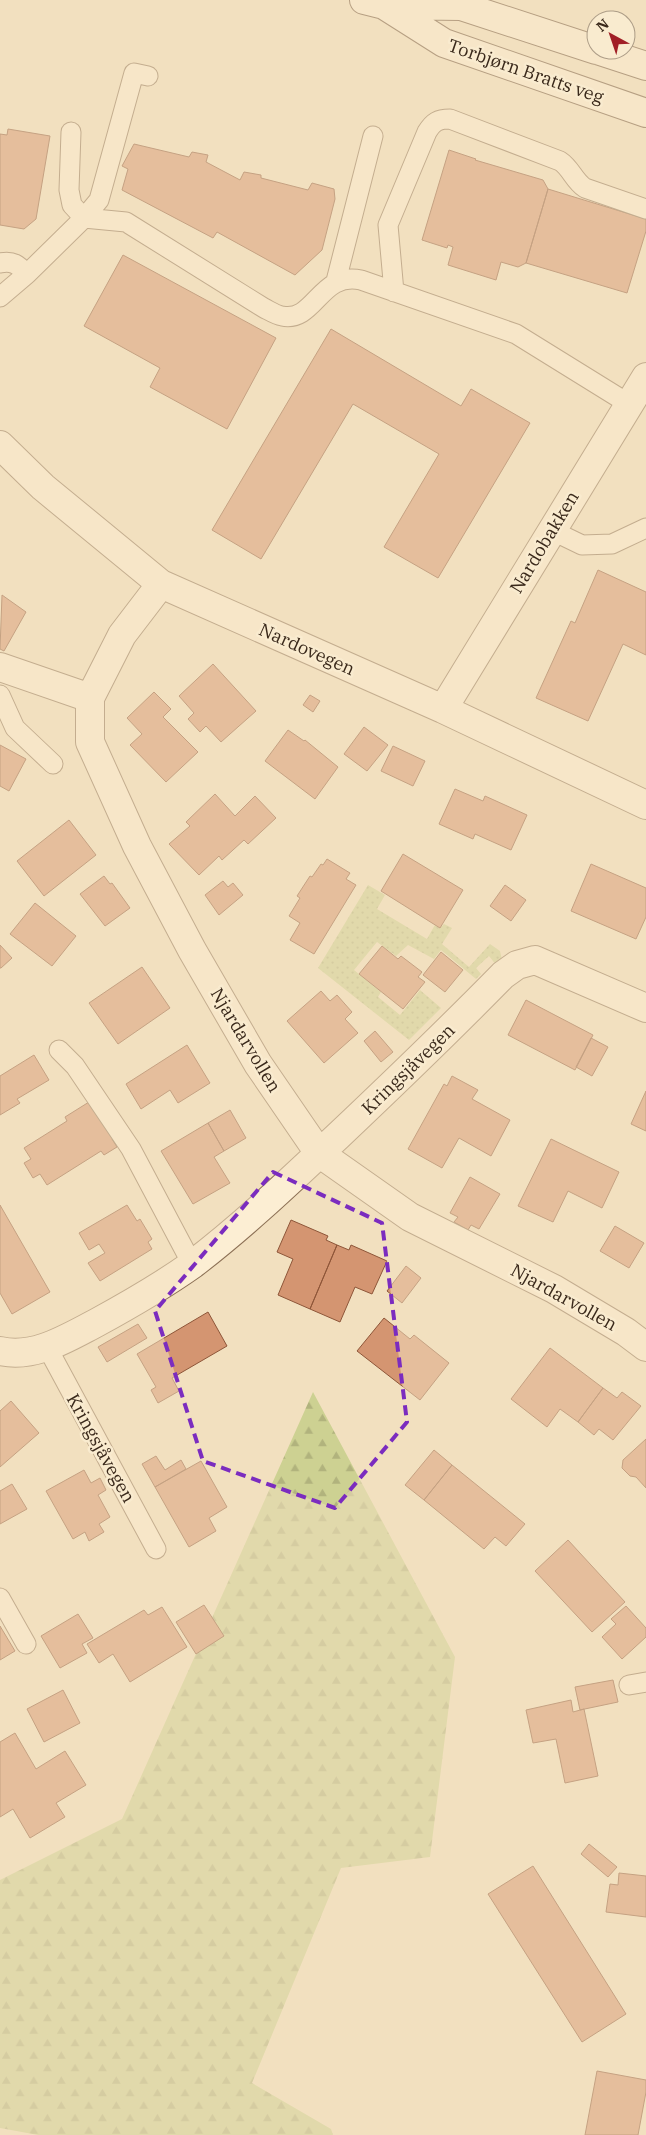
<svg xmlns="http://www.w3.org/2000/svg" width="646" height="2135" font-family="'IBM Plex Serif',serif">
	<defs>
		<pattern id="grass-dots" width="8" height="8" patternUnits="userSpaceOnUse" patternTransform="scale(1.25)"><rect width="8" height="8" fill="#cdd192"/><path d="M2 2h.1M6 6h.1" fill="none" stroke="#b1b37d" stroke-width="1.8" stroke-linecap="round"/></pattern>
		<pattern id="forest-firs" width="22" height="20" patternUnits="userSpaceOnUse" patternTransform="scale(1.25)"><rect width="22" height="20" fill="#cdd192"/><path d="M5 1l3.5 6h-7zM16 11l3.5 6h-7z" fill="#b1b37d"/></pattern>
	</defs>
	<rect width="100%" height="100%" fill="#f2e0bf"/>
	<!-- grass -->
	<path fill="url(#grass-dots)" d="M368 885 385 895 377 909 427 939 436 923 442 926 444 924 452 928 442 944 469 967 490 944 500 951 502 960 497 966 489 956 476 968 481 974 476 979 441 950 434 959 408 945 396 956 377 942 354 970 381 992 378 997 400 1015 420 990 441 1008 409 1040 318 968Z"/>
	<!-- forest -->
	<path fill="url(#forest-firs)" d="M313 1392 455 1657 430 1857 341 1868 252 2083 331 2129 333 2135H38L0 2128V1880L122 1819Z"/>
	<!-- building -->
	<path fill="#d49571" stroke="#8e5639" d="M8 129 50 136 36 219 24 229 0 225V134L7 135Z
		M134 144 189 157 192 152 208 155 206 162 240 180 244 172 261 175V178L308 190 312 183 334 189 335 199 322 250 295 275 217 232 213 238 122 190 128 169 122 166Z
		M449 150 476 159 475 160 543 180 548 189 526 263 518 267 501 262 496 280 448 265 453 247 448 245 447 248 422 240Z
		M548 189 646 219V231L627 293 526 263Z
		M123 255 276 338 227 429 150 387 160 368 84 326Z
		M331 329 461 406 471 389 530 423 438 578 384 547 439 454 353 404 261 559 212 530Z
		M598 570 646 592V655L623 644 588 721 536 698 571 621 575 623Z
		M2 595 26 612 4 651 0 649Z
		M213 664 256 711 221 742 206 726 200 732 188 719 194 713 179 696Z
		M154 692 171 709 163 717 198 752 166 782 130 745 142 734 127 718Z
		M310 695 320 701 313 712 303 705Z
		M364 727 388 745 367 771 344 754Z
		M288 730 304 741 305 740 338 767 315 799 265 761Z
		M0 745 26 759 9 791 0 786Z
		M393 746 425 761 413 786 381 771Z
		M455 789 483 801 485 796 527 815 511 850 475 834 473 839 439 824Z
		M215 794 235 816 255 796 276 818 248 844 244 840 222 860 219 856 199 875 169 844 190 826 186 822Z
		M69 820 96 855 44 896 17 861Z
		M403 854 463 890 440 928 381 891Z
		M327 859 350 873 346 879 356 885 314 954 290 940 300 923 289 916 300 898 297 896 310 876 312 877 321 864 323 865Z
		M591 864 646 888V917L636 939 571 911Z
		M104 876 110 884 112 883 130 908 105 926 80 894Z
		M223 881 228 887 233 883 243 895 219 915 205 895Z
		M505 885 526 900 511 921 490 906Z
		M35 903 76 936 52 966 10 934Z
		M0 945 12 958 1 968H0Z
		M382 946 398 959 401 956 422 972 418 977 425 982 403 1009 359 974Z
		M441 952 463 970 445 992 423 975Z
		M142 967 170 1008 118 1044 89 1003Z
		M321 991 330 1001 337 995 352 1012 345 1019 358 1033 324 1063 287 1021Z
		M526 1000 593 1035 575 1070 508 1035Z
		M375 1031 393 1052 381 1062 364 1041Z
		M591 1038 608 1047 592 1076 576 1067Z
		M187 1045 210 1083 178 1103 170 1090 141 1109 126 1084Z
		M34 1055 49 1080 17 1099 20 1103 0 1115V1076Z
		M452 1076 478 1090 472 1099 510 1120 491 1156 459 1138 442 1168 408 1149 444 1084 447 1086Z
		M646 1091V1131L631 1124Z
		M89 1102 115 1137 112 1139 117 1147 104 1155 101 1151 47 1185 40 1174 33 1178 24 1163 31 1159 24 1148 67 1121 65 1117Z
		M230 1110 246 1138 224 1151 208 1123Z
		M208 1123 224 1151 214 1157 230 1183 193 1204 161 1151Z
		M551 1139 619 1172 602 1208 568 1191 553 1222 518 1206Z
		M470 1177 500 1194 479 1229 471 1225 468 1230 454 1222 458 1217 450 1213Z
		M0 1205 50 1292 12 1314 0 1293Z
		M127 1205 137 1221 140 1219 152 1239 148 1242 152 1249 100 1281 88 1263 105 1253 99 1244 89 1250 79 1233Z
		M291 1220 328 1236 326 1240 337 1245 310 1309 278 1295 293 1259 277 1252Z
		M615 1226 644 1243 629 1268 600 1251Z
		M337 1245 349 1250 351 1245 387 1261 372 1294 355 1287 340 1322 310 1309Z
		M406 1266 421 1278 402 1303 387 1291Z
		M208 1312 227 1346 172 1378 179 1391 158 1403 151 1390 156 1387 137 1354Z
		M384 1318 410 1339 414 1335 449 1363 420 1400 357 1351Z
		M138 1324 147 1338 107 1362 98 1347Z
		M550 1348 603 1388 578 1422 560 1409 547 1427 511 1399Z
		M603 1388 617 1398 622 1392 641 1406 613 1440 599 1429 594 1435 578 1422Z
		M11 1401 39 1433 0 1467V1411Z
		M646 1439V1488L636 1477 630 1476 622 1468 623 1460Z
		M434 1450 452 1465 424 1500 405 1485Z
		M156 1456 165 1470 181 1460 186 1469 155 1487 142 1464Z
		M201 1461 227 1507 209 1518 216 1531 189 1547 155 1487Z
		M452 1465 525 1524 506 1546 495 1537 484 1549 424 1500Z
		M84 1470 91 1483 100 1478 106 1490 98 1495 110 1517 99 1524 104 1532 89 1541 85 1532 73 1539 46 1491Z
		M12 1484 27 1509 0 1524V1491Z
		M568 1540 625 1602 592 1632 535 1571Z
		M204 1605 224 1636 196 1654 176 1622Z
		M626 1606 646 1628V1637L622 1659 602 1637 616 1624 611 1619Z
		M162 1607 187 1647 130 1682 113 1654 99 1663 87 1644 144 1610 148 1615Z
		M78 1614 93 1638 82 1644 87 1653 60 1668 41 1636Z
		M0 1626 15 1651 0 1660Z
		M613 1680 618 1702 580 1710 575 1687Z
		M63 1690 80 1723 44 1742 27 1709Z
		M571 1700 573 1712 584 1709 598 1776 565 1783 556 1739 533 1743 526 1710Z
		M15 1733 36 1769 65 1751 86 1785 56 1803 65 1817 30 1838 13 1809 0 1817V1742Z
		M589 1844 617 1867 608 1877 581 1854Z
		M533 1866 626 2014 582 2042 488 1894Z
		M619 1873 646 1876V1917L606 1912 610 1884 618 1885Z
		M597 2071 646 2080V2092L638 2135H585Z"/>
	<g fill="none" stroke-linecap="round" stroke-linejoin="round">
		<!-- service casing -->
		<g stroke="#8c7055" stroke-width="21">
			<path id="service" d="M71 132 69 190 72 205 84 218 99 200 134 73 148 76
				M0 263C13 260 18 265 27 274
				M336 281 373 136
				M394 292 388 225 427 132C433 122 438 119 450 119L560 161C571 168 574 181 585 188L646 209
				M0 297 27 274 84 218 126 222 264 308C270 311 276 315 282 316 315 323 320 271 361 280L516 334 629 404
				M551 530 582 545 612 544 646 528
				M0 695 15 728 53 764
				M59 1050 75 1066 131 1149 192 1264
				M47 1347 156 1549
				M0 1598 26 1644
				M629 1685 646 1682"/>
		</g>
		<!-- minor casing -->
		<g stroke="#8c7055" stroke-width="30">
			<path id="minor" d="M0 445 43 487 161 584 443 709 646 805
				M161 584 122 635 90 698V742L137 846 192 950 258 1064 319 1153 410 1217 554 1289 626 1332 646 1347
				M0 667 90 698
				M443 709 646 377
				M0 1351C34 1359 67 1338 96 1323 129 1305 162 1286 193 1264 244 1225 291 1180 338 1136 394 1083 449 1030 503 975L517 965 535 960 646 1008"/>
		</g>
		<!-- secondary casing -->
		<g stroke="#6e5139" stroke-width="30">
			<path id="secondary" d="M364 0 384 5 461 6 596 50
				M384 5 444 43 646 113
				M597 50 646 66"/>
		</g>
		<!-- service -->
		<use href="#service" stroke="#fceed3" stroke-width="19"/>
		<!-- minor -->
		<use href="#minor" stroke="#fceed3" stroke-width="28"/>
		<!-- secondary -->
		<use href="#secondary" stroke="#fceed3" stroke-width="28"/>
	</g>
	<!-- marked area -->
	<path d="M0 0H646V2135H0ZM273 1172 382 1223 407 1422 335 1508 203 1461 155 1311Z" fill="#f2e0bf" fill-opacity=".55" fill-rule="evenodd"/>
	<path fill="none" stroke="#7b2cbf" stroke-width="4" stroke-dasharray="10 6" stroke-linejoin="round" d="M273 1172 382 1223 407 1422 335 1508 203 1461 155 1311Z"/>
	<g text-anchor="middle" dominant-baseline="central" stroke-width="5" stroke-linejoin="round" paint-order="stroke">
		<!-- street labels -->
		<g font-size="18" fill="#3a291b" stroke="#f9ebcf">
			<text transform="translate(526 71) rotate(19)">Torbjørn Bratts veg</text>
			<text transform="translate(544 542) rotate(-59)">Nardobakken</text>
			<text transform="translate(307 649) rotate(24)">Nardovegen</text>
			<text transform="translate(246 1040) rotate(59)">Njardarvollen</text>
			<text transform="translate(408 1069) rotate(-44)">Kringsjåvegen</text>
			<text transform="translate(564 1297) rotate(29)">Njardarvollen</text>
			<text transform="translate(101 1448) rotate(61)">Kringsjåvegen</text>
		</g>
	</g>
	<!-- north arrow -->
	<g transform="translate(611 35) rotate(320)"><circle r="24" fill="#f9ebcf" stroke="#ad9d87"/>
	<path d="M0-4L9 19L0 12L-9 19Z" fill="#a11f26"/>
	<text y="-8" font-size="14" font-weight="bold" text-anchor="middle" fill="#3a291b">N</text>
	</g>
</svg>
